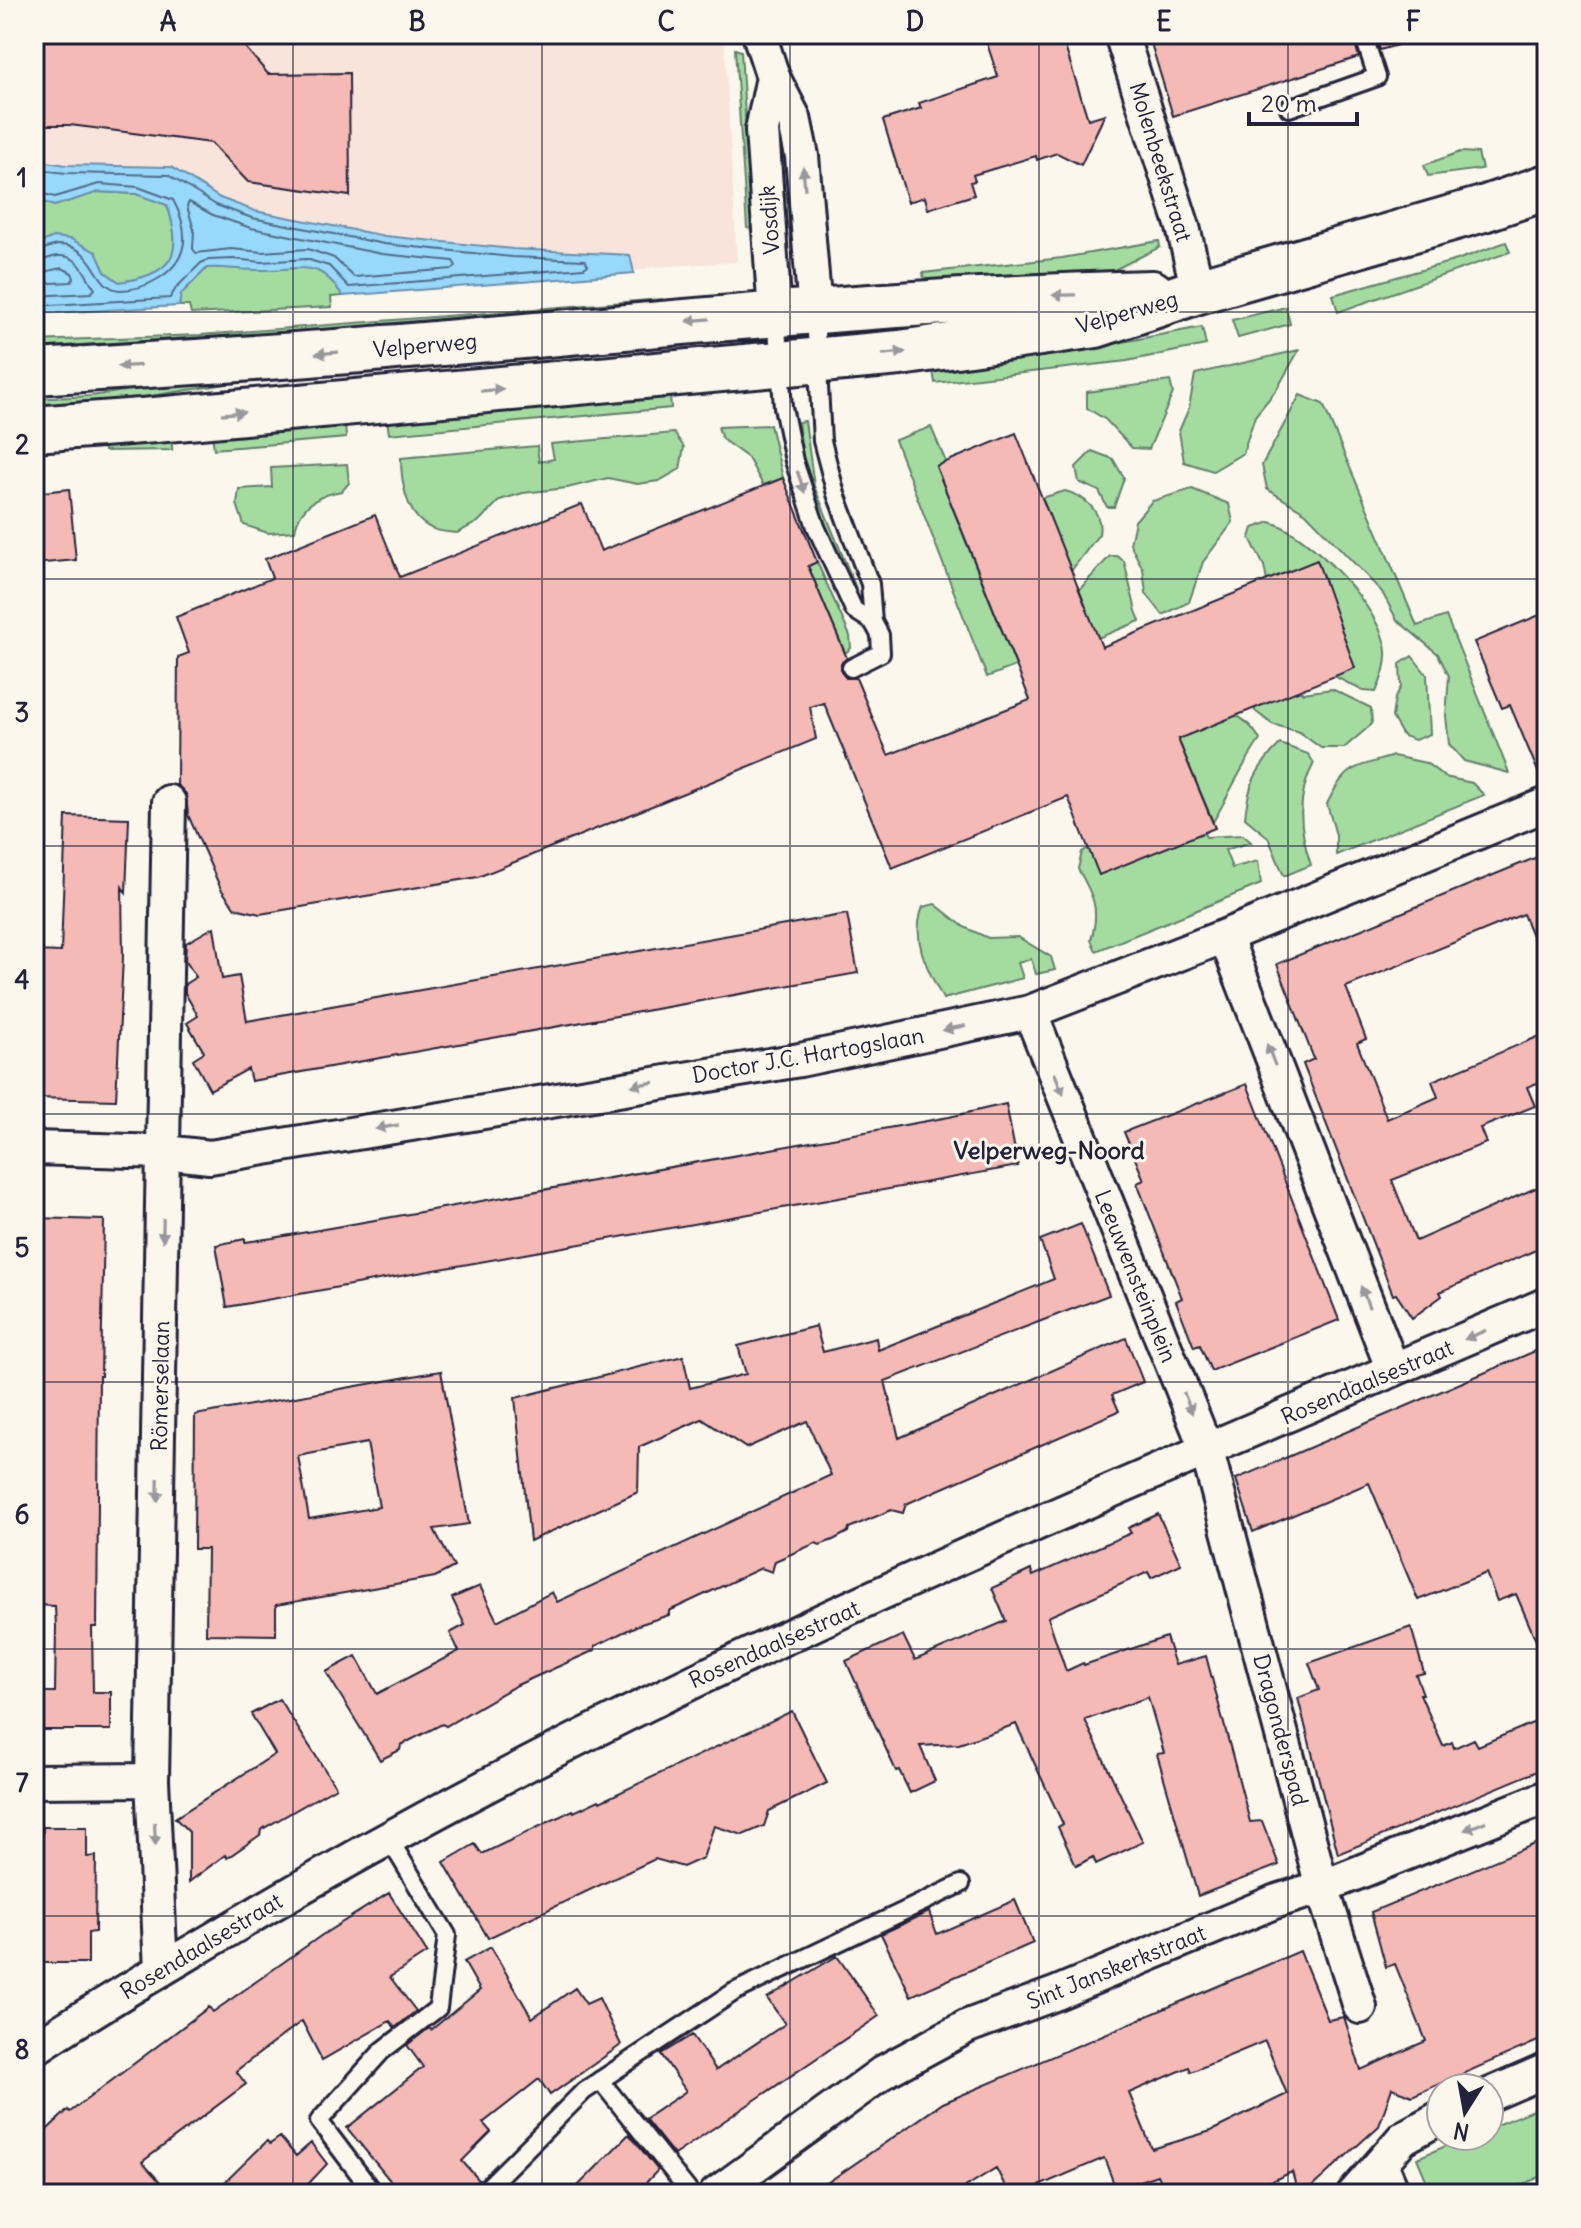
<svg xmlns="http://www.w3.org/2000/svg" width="1581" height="2228" font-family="Delius,sans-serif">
	<rect width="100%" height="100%" fill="#fbf7ec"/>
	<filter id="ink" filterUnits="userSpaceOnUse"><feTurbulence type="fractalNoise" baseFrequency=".0125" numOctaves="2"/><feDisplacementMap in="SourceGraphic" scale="16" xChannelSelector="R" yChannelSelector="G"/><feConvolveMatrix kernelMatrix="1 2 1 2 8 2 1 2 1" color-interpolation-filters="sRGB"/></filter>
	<g filter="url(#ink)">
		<!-- built -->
		<path fill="#f9e4dc" d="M34 34H721L725 46 737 262 654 267 634 271 34 310Z"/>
		<!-- green -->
		<path fill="#a4dca0" stroke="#637f6e" stroke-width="2" d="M735 49 741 51 752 229 747 228Z
			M781 152H793L797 226 787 227Z
			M1460 152 1478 153 1482 169 1428 176 1424 165Z
			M98 192 137 194 167 205C185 256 172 275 119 282L105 272 96 252 53 237 34 246V198L54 206Z
			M1159 241 1160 247 1114 270 925 287 923 273 1062 258Z
			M1506 242 1510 252 1338 312 1333 295 1457 260Z
			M232 267C243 268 254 270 265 270 304 269 318 258 343 296L331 297 332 307 191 314 189 306H179L181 294 207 268Z
			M662 299 665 304 556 318 34 350V341L200 335Z
			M1286 307 1290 324 1238 338 1232 320Z
			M1202 327 1206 345 1127 361 935 383 933 370 1059 354Z
			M667 343 227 384 92 405 34 408V399L91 396 225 376Z
			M1299 350 1277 389 1255 416 1243 453 1213 471 1184 462 1179 431 1189 408 1195 374Z
			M1170 381 1173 393 1149 449 1132 448 1106 420 1087 408V392Z
			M670 395 671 408 389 434 387 419Z
			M1300 395 1323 404 1417 626 1446 616 1509 773 1464 761 1449 744 1446 716 1449 676 1438 654 1397 620 1382 592 1306 513 1267 489 1262 465Z
			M805 421 814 486 856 588 853 593 807 485 798 422Z
			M345 423 346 438 214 449 212 435Z
			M770 425 783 478 763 485 748 458 722 439 718 427Z
			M931 427 946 462 936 467 1016 666 987 677 895 440Z
			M674 433 684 447 680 469 659 481 637 484 608 478 567 488 523 493 500 500 478 522 457 533C449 532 438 532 431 528 406 517 401 481 401 458L537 446 539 462 554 459 551 444Z
			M172 437V450L104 451 103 442Z
			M1092 451 1113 459 1124 478 1114 507H1107L1099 491 1079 482 1076 467Z
			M347 464 349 483 342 491C318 495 299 507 295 531L268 533 244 525 237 504 239 489 272 487 271 468Z
			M1192 489 1229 504 1233 522 1203 562 1189 602 1163 615 1146 593 1143 569 1130 544 1135 521 1152 501Z
			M1065 491C1085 496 1103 512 1099 534L1071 571 1042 498Z
			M1270 522C1308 532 1383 610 1386 651 1387 665 1382 679 1376 692L1363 691 1334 676 1267 581 1264 566 1250 538 1253 528Z
			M1110 556H1117L1124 561 1136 611 1140 621 1098 638 1079 590Z
			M817 562 850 636 851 648 845 653 808 566Z
			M1412 656 1427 675 1430 734 1415 740 1403 736 1392 717 1395 698 1401 687 1400 664Z
			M1274 672 1303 693 1332 689 1371 708 1372 724 1344 748H1321L1299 732 1272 724 1255 711 1251 680Z
			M1178 705C1212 709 1242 706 1260 740 1241 766 1229 795 1213 822L1178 739Z
			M1280 744 1308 754 1314 763C1296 796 1299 830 1311 865L1284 876 1268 837 1245 818C1248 785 1256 768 1280 744Z
			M1393 756 1426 763 1445 777 1472 783 1484 795 1336 855V835L1327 804C1346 764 1353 769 1393 756Z
			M1197 821 1206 837 1243 835 1251 842 1225 850 1232 868 1258 861 1261 884 1096 951 1091 940C1100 910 1094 896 1078 869L1082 852 1096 844Z
			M935 904 964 927 988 938 1018 937 1051 957 1055 970 1036 974 1031 959 1018 963 1023 978 943 999C928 970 910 939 923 907Z
			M1547 2104V2174L1499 2194H1432L1417 2158 1470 2136H1489V2128Z"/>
		<!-- water -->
		<path fill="#98d8fa" stroke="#698fae" stroke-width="2" d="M34 160 66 165 171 167 220 198 255 211 385 236 513 249 630 255 634 273 343 296C319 259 304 269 265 270 246 271 227 267 207 268L181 294 179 306 34 314V246L53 237 71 239 96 252 105 272 119 282C172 275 185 255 167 205L136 194 99 192 54 206 34 198Z"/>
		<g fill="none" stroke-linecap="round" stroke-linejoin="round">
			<!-- shore -->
			<path stroke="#516b87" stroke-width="2" d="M34 169 66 173 168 175 216 205 252 218 384 244 512 257 585 260 588 265 584 268 349 287 329 266 306 259 262 262 233 259 208 260 201 263 176 288 170 298 34 306
				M34 191 55 197 99 184 138 187 173 200C190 231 190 261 156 280 146 286 133 290 120 290 92 288 98 245 58 245 49 246 42 251 34 252
				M189 202 213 215 251 228 382 254 453 261 456 266 453 269 354 277 334 258 308 249 262 252 231 249 196 253 193 249 194 230 187 206Z
				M34 262C43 262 50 256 59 256 80 255 85 275 95 289L91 293 34 296
				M34 274 62 268 72 273 74 278 71 282 34 284"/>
		</g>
		<!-- building -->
		<path fill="#f5b9b6" stroke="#22223b" stroke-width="2" fill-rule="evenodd" d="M34 34H234L268 74 349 73 350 196 248 182 211 143 70 125H34Z
			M984 34H1061L1088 119 1105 114 1081 165 1057 153 1037 160 1036 156 973 175 975 181 970 182 974 195 928 209 925 197 908 202 883 120 921 108 919 103 998 77Z
			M1168 34H1352L1359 57 1173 116 1150 40Z
			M1375 34H1410L1411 41 1380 50Z
			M1016 433 1102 647 1317 560 1355 668 1178 739 1215 828 1099 875 1068 797 892 868 824 703 810 707 816 739 478 877 260 914 235 908 221 889 188 815 186 794 177 785 178 657 189 653 176 617 272 578 265 559 375 515 400 577 582 504 601 551 783 478 817 562 808 566 847 658 841 663V672L846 678H856L888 755 1030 700 936 466Z
			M69 489 76 560 34 564V493Z
			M1547 612V785L1544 786 1510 705 1502 708 1474 642Z
			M66 816 129 818 126 893 122 887 123 957 116 1100 34 1098V951L61 952Z
			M1547 853V971L1523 914 1346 987 1366 1039 1357 1043 1387 1119 1438 1097 1432 1081 1547 1033V1079L1527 1087 1535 1106 1480 1128 1486 1143 1392 1180 1416 1241 1547 1183V1245L1440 1292 1442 1296 1412 1318 1396 1294 1393 1295 1303 1064 1314 1059 1277 964Z
			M847 914 858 973 251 1081 248 1069 210 1090 193 1059 204 1052 187 1023 198 1016 185 993V984L196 977 185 960 186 943 214 927 222 979 239 976 247 1021Z
			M1247 1084 1339 1320 1211 1371 1200 1345 1194 1347 1176 1301 1182 1298 1137 1183 1144 1180 1124 1132Z
			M1006 1104 1018 1166 227 1307 216 1245 245 1239V1242L273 1238 426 1211 949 1117Z
			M34 1218 104 1220 101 1376H99L97 1627H92L93 1692H111V1730H34V1692H55L56 1627 55 1606 34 1605Z
			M1081 1224 1109 1295 885 1381 899 1438 1126 1338 1143 1382 1112 1395 1119 1411 906 1504 903 1513 891 1510 849 1528 848 1532 833 1540 820 1545 816 1543 775 1561 772 1572 761 1568 669 1611V1615L638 1625 595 1646V1650L515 1686 446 1726 442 1724 401 1745 400 1750 380 1760 326 1672 356 1656 377 1694 459 1651 450 1633 465 1625 452 1598 480 1586 497 1621 552 1592 557 1602 831 1475 807 1421 746 1448 702 1419 639 1447 638 1492 530 1541 515 1398 683 1356 690 1388 746 1374 738 1346 816 1326 823 1352 876 1338 878 1350 1054 1279 1040 1240Z
			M1547 1346V1666L1516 1594 1497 1601 1486 1573 1418 1600 1369 1483 1253 1532 1236 1479Z
			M441 1371 469 1524 434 1529 454 1567 435 1577 276 1605V1635L206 1634 207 1549H194L195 1415ZM367 1443 379 1507 309 1519 298 1456Z
			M1158 1514 1181 1564 1151 1578 1148 1572 1048 1617 1066 1671 1083 1663 1084 1665 1166 1637 1175 1665 1206 1656 1250 1822 1262 1821 1279 1865 1198 1896 1157 1754 1164 1753 1148 1697 1085 1720 1143 1842 1096 1864 1093 1857 1076 1866 1058 1827 1063 1824 1016 1724 959 1744 920 1746 935 1781 910 1793 899 1770 896 1771 846 1661 903 1635 915 1660 1006 1621 992 1588 1031 1570 1033 1576 1101 1546 1131 1533 1128 1528Z
			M1411 1627 1424 1673 1416 1675 1423 1694H1420L1443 1746 1452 1742 1454 1748 1474 1739 1478 1746 1547 1717V1767L1338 1854 1298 1698 1319 1690 1309 1663Z
			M279 1699 336 1787 261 1830 260 1835 227 1858 225 1855 189 1882V1832L175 1818 275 1754 251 1714Z
			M792 1711 827 1783 769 1811 764 1826 743 1835 714 1826 703 1858 683 1867 655 1859 488 1938 444 1862 475 1844 482 1854 573 1810 574 1812 599 1800 600 1802Z
			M43 1827H87V1857L96 1856 95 1932 88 1933V1963H34V1844H42Z
			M1547 1839V2037L1412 2096 1392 2088 1379 2126 1304 2194H1298L1292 2172 1242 2194H1166L1157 2175 1116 2189 1104 2158 1020 2194H1009L996 2168 954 2194H811L943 2103 1300 1951 1328 2020 1344 2017 1361 2070 1426 2041 1395 1964 1386 1967 1371 1912ZM1265 2041 1287 2094 1211 2131 1152 2149 1129 2093 1189 2067 1191 2072Z
			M389 1893 427 1953 390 1977 416 2011 395 2028 390 2021 322 2060 302 2021 236 2071 246 2084 142 2162 171 2194H34V2142L68 2110 70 2112 209 2007 213 2012 322 1935Z
			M1015 1900 1033 1943 911 1996 881 1934 929 1912 937 1934Z
			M491 1947 532 2018 575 1988 586 2004 599 1998 621 2045 550 2095 539 2079 483 2123 491 2132 462 2161 479 2180 466 2194H401L347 2128 423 2067 407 2045 429 2028 431 2030 480 1990 464 1962Z
			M837 1956 879 2016 674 2155 645 2119 686 2091 661 2054 692 2035 716 2070 785 2024 767 1998Z
			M629 2134 658 2170 643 2186 634 2194H570Z
			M280 2137 296 2156 311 2143 327 2164 299 2194H213L267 2141 270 2144Z"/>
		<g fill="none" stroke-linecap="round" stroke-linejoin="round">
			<!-- service casing -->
			<g stroke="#22223b" stroke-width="22">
				<path id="service" d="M1289 108 1377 77 1363 34
					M815 314 822 441 836 494 870 584 873 622 880 635 881 653 851 668
					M776 315 783 407 794 461 816 527 854 610 873 622
					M600 2080 691 2194
					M368 2194 372 2191 319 2121 382 2051 438 2008 447 1935 388 1837
					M481 2194 584 2091 734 1992 961 1884"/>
			</g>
			<!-- minor casing -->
			<g stroke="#22223b" stroke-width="38">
				<path id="minor" d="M759 34 773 77 794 118 802 156 815 311
					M1121 34 1183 227 1198 291
					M773 77 762 130 775 314
					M1225 936 1393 1370
					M1030 1012 1207 1451 1322 1887 1360 2007
					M34 1148 164 1152 210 1157 800 1060 1030 1012 1225 936 1547 804
					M34 1781 152 1780
					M161 1970 152 1780 169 802
					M34 2049C93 2009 154 1974 215 1938 637 1684 1095 1498 1547 1304
					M1489 2095 1547 2070
					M1381 2164 1394 2194
					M716 2194 885 2071 968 2026 1057 1993 1274 1902 1322 1887 1547 1797
					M1354 2194 1403 2138 1441 2117"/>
			</g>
			<!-- secondary casing -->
			<g stroke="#22223b" stroke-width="50">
				<path id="secondary" d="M34 372C151 365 268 358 385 348 640 327 895 299 1152 293
					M34 429 155 420 900 353 1096 325 1198 291 1483 209 1547 187"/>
			</g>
			<!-- service -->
			<use href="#service" stroke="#fbf7ec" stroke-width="16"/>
			<!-- minor -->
			<use href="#minor" stroke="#fbf7ec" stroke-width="32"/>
			<!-- secondary -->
			<use href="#secondary" stroke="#fbf7ec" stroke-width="44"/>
		</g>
		<!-- one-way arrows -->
		<defs><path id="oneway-solid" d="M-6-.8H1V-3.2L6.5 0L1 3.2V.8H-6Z" transform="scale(2)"/></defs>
		<g fill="#99979c">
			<use href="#oneway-solid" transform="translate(804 178) rotate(-95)"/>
			<use href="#oneway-solid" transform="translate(1064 295) rotate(179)"/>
			<use href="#oneway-solid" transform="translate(698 320) rotate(175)"/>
			<use href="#oneway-solid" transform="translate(327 353) rotate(176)"/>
			<use href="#oneway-solid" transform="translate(894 353) rotate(-6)"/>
			<use href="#oneway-solid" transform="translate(129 366) rotate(177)"/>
			<use href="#oneway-solid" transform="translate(492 390) rotate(-5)"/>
			<use href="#oneway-solid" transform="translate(233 413) rotate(-5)"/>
			<use href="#oneway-solid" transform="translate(801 482) rotate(71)"/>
			<use href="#oneway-solid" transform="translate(954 1028) rotate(168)"/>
			<use href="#oneway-solid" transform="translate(1271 1055) rotate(-111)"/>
			<use href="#oneway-solid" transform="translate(643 1084) rotate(171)"/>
			<use href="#oneway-solid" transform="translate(1059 1084) rotate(68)"/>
			<use href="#oneway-solid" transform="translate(387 1127) rotate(170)"/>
			<use href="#oneway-solid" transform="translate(163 1230) rotate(91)"/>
			<use href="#oneway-solid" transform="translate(1365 1297) rotate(-111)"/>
			<use href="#oneway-solid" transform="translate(1475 1335) rotate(157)"/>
			<use href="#oneway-solid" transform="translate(1188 1403) rotate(68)"/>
			<use href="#oneway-solid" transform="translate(158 1490) rotate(91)"/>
			<use href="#oneway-solid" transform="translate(1475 1826) rotate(158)"/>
			<use href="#oneway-solid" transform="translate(155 1834) rotate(87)"/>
		</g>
	</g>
	<!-- grid -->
	<path fill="none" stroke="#22223b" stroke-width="2" stroke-opacity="0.55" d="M293 34V2194M542 34V2194M790 34V2194M1039 34V2194M1288 34V2194M34 312H1547M34 579H1547M34 846H1547M34 1114H1547M34 1382H1547M34 1649H1547M34 1916H1547"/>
	<g text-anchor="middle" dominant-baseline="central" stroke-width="6" stroke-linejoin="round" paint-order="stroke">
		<!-- street labels -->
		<g font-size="22" fill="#22223b" stroke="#fbf7ec">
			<text transform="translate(1161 162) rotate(73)">Molenbeekstraat</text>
			<text transform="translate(769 220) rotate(-94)">Vosdijk</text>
			<text transform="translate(1127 312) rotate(-16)">Velperweg</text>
			<text transform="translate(425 345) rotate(-5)">Velperweg</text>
			<text transform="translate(808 1055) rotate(-10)">Doctor J.C. Hartogslaan</text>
			<text transform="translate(1136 1276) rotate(68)">Leeuwensteinplein</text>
			<text transform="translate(1367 1382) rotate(-23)">Rosendaalsestraat</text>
			<text transform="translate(160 1386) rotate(-89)">Römerselaan</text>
			<text transform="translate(774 1644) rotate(-24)">Rosendaalsestraat</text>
			<text transform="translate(1281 1730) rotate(75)">Dragonderspad</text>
			<text transform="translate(201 1946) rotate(-31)">Rosendaalsestraat</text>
			<text transform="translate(1116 1967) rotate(-22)">Sint Janskerkstraat</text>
		</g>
		<!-- neighbourhood labels -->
		<g font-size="24" font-weight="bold" fill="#22223b" stroke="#fbf7ec">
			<text x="1049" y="1150">Velperweg-Noord</text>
		</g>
	</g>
	<!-- margin -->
	<rect width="1581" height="2228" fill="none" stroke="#fbf7ec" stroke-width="88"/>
	<!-- north arrow -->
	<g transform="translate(1465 2112) rotate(191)"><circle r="38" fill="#fbf7ec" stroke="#a4a2a5" stroke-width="2"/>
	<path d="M0-6L14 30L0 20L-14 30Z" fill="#22223b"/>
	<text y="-12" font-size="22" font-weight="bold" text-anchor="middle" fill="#22223b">N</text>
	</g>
	<!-- scale -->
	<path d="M1249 112v12h108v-12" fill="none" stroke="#22223b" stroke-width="4"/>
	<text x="1261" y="112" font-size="24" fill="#22223b" stroke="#fbf7ec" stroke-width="6" paint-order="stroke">20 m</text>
	<rect x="44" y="44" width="1493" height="2140" fill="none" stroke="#22223b" stroke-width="3"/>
	<g font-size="26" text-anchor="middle" font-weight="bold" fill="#22223b">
		<text x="168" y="31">A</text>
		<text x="417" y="31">B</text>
		<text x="666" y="31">C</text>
		<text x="915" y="31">D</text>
		<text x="1164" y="31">E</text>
		<text x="1413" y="31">F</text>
		<text x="22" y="187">1</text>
		<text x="22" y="454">2</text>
		<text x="22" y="722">3</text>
		<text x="22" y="989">4</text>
		<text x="22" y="1257">5</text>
		<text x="22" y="1524">6</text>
		<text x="22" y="1792">7</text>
		<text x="22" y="2059">8</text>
	</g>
</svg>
